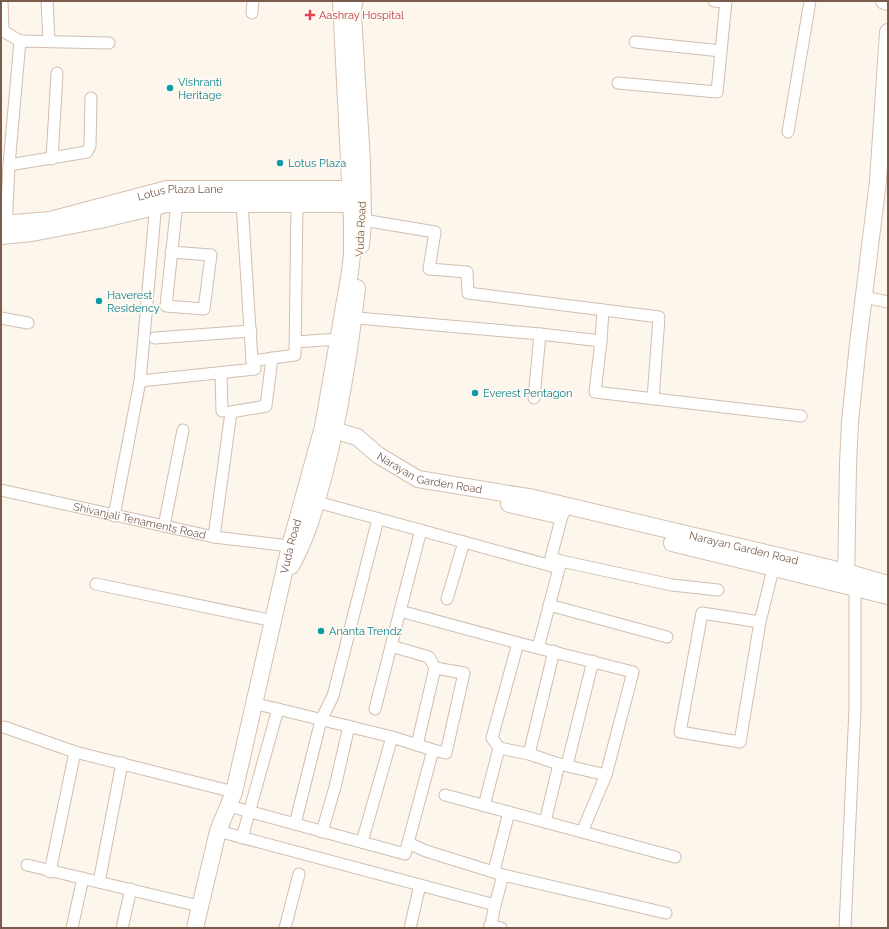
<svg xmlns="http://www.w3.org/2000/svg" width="889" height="929" font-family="Raleway,sans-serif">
	<rect width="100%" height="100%" fill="#fdf6ec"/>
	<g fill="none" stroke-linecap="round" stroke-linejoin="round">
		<!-- street casing -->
		<g stroke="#d1beb0" stroke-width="13">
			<g id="street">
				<path d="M2 1 3 31 20 41"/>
				<path d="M47 1 49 41"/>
				<path d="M714 1 726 2"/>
				<path d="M252 13 253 1"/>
				<path d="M635 42 721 51"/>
				<path d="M618 83 717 92 726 1"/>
				<path d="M788 132 810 1"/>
				<path d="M52 159 57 73"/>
				<path d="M9 165 87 152 90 146 91 98"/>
				<path d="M156 202 140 381 255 369 252 361"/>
				<path d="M242 203 252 361 295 355 297 203"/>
				<path d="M356 220H363L435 232 429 269 467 272 468 293 659 317 653 399"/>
				<path d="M6 229 9 165 20 41 109 43"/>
				<path d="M171 252 211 255 204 309 166 306 177 203"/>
				<path d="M864 297 888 302"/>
				<path d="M346 317 540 334 601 341 595 392 801 416"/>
				<path d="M1 318 28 323"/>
				<path d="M155 338 251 331"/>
				<path d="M601 341 603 310"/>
				<path d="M296 342 338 339"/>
				<path d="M221 373 222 411"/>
				<path d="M534 398 540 334"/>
				<path id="s1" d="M1 490 214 537 231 412 266 406 272 358"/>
				<path d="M317 502 559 568"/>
				<path d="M114 516 140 381"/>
				<path d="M164 526 183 430"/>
				<path d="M214 537 290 546"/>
				<path d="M561 561 672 585 718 590"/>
				<path d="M96 584 274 621"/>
				<path d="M447 599 464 542"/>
				<path d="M549 605 667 637"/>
				<path d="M400 611 421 530"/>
				<path d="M760 622 702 613 680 732 740 742 760 622 775 561"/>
				<path d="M518 643 492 738 499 748 529 754 559 764"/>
				<path d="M391 646 429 657 435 668"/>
				<path d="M538 648 561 561 551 557 562 516 566 508"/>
				<path d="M256 704 278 709"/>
				<path d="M375 709 400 611 518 643 633 672 606 775 559 764 545 822"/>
				<path d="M4 727 75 752 234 792"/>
				<path d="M417 745 435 668 464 673 446 753 433 750"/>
				<path d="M529 754 554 651"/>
				<path d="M567 765 593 661"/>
				<path d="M445 795 675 857"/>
				<path d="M229 806 405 854 433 750 392 737"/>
				<path d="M484 806 499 748"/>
				<path d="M295 824 321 720 333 696 378 519"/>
				<path d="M218 831 495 905 503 875 666 913"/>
				<path d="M322 832 335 787 349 726"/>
				<path d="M582 832 606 775"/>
				<path d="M242 838 278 709 392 737 362 842"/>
				<path d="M408 843 426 851 503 875"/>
				<path d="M27 865 199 906"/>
				<path d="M494 871 509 812"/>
				<path d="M50 872 75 752"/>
				<path d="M99 882 122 763"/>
				<path d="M490 925 501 928"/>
				<path d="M72 928 83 878"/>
				<path d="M122 928 131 889"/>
				<path d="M285 928 299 874"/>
				<path d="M410 928 420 885"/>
				<path d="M490 928 495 905"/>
				<path d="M845 928 855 709V587"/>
			</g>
		</g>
		<!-- secondary casing -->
		<g stroke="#d6c0b0" stroke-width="18">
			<g id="secondary">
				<path d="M354 1 353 15 362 162 363 220 361 245"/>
				<path d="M884 1 888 2"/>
				<path id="s2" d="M1 224 50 220 167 189H359"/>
				<path d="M1 236 32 233 100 220 167 204H362"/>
				<path id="s3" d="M323 427 357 437 378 455 418 479 534 498 846 572 888 584"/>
				<path d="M509 504 557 515"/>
				<path d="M672 543 888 596"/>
				<path d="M291 566C308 536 316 504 325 471 340 412 350 350 357 288"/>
				<path d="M846 584 848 464 850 422 858 344 878 181 888 32"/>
				<path id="s4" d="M195 928 218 831 234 792 290 546 323 427 350 272 352 255V221L341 1"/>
			</g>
		</g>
		<!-- street -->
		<use href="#street" stroke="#fff" stroke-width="11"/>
		<!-- secondary -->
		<use href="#secondary" stroke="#fff" stroke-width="16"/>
	</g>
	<!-- markers -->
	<path fill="#e0444e" stroke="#fffaf3" stroke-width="1.5" d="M308 9h4v4h4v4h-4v4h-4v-4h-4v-4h4z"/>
	<g fill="#0f9aa8" stroke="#fffaf3" stroke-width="1.5">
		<circle cx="170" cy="88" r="4"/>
		<circle cx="280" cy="163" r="4"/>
		<circle cx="99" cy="301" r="4"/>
		<circle cx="475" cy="393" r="4"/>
		<circle cx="321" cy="631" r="4"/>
	</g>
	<g text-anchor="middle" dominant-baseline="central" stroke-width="3.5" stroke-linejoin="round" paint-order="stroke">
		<!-- health labels -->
		<g font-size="11" fill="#be3a42" stroke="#fffaf3" text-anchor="start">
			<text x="319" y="15">Aashray Hospital</text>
		</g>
		<!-- culture labels -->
		<g font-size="11" fill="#0d838f" stroke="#fffaf3" text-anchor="start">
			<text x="178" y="82">Vishranti<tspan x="178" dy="13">Heritage</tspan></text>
			<text x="288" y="163">Lotus Plaza</text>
			<text x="107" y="295">Haverest<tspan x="107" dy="13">Residency</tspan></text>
			<text x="483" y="393">Everest Pentagon</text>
			<text x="329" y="631">Ananta Trendz</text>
		</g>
		<!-- street labels -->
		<g font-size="11" fill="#7a5c4d" stroke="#fffaf3">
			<text stroke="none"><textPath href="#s2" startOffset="183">Lotus Plaza Lane</textPath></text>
			<text transform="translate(361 229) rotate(-87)">Vuda Road</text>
			<text stroke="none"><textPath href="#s3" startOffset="119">Narayan Garden Road</textPath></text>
			<text stroke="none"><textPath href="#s1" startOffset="142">Shivanjali Tenaments Road</textPath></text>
			<text stroke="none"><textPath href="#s4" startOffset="394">Vuda Road</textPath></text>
			<text stroke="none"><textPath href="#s3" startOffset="443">Narayan Garden Road</textPath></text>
		</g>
	</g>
	<!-- border -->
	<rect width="889" height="929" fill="none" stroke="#7a5c4d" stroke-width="4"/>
</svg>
